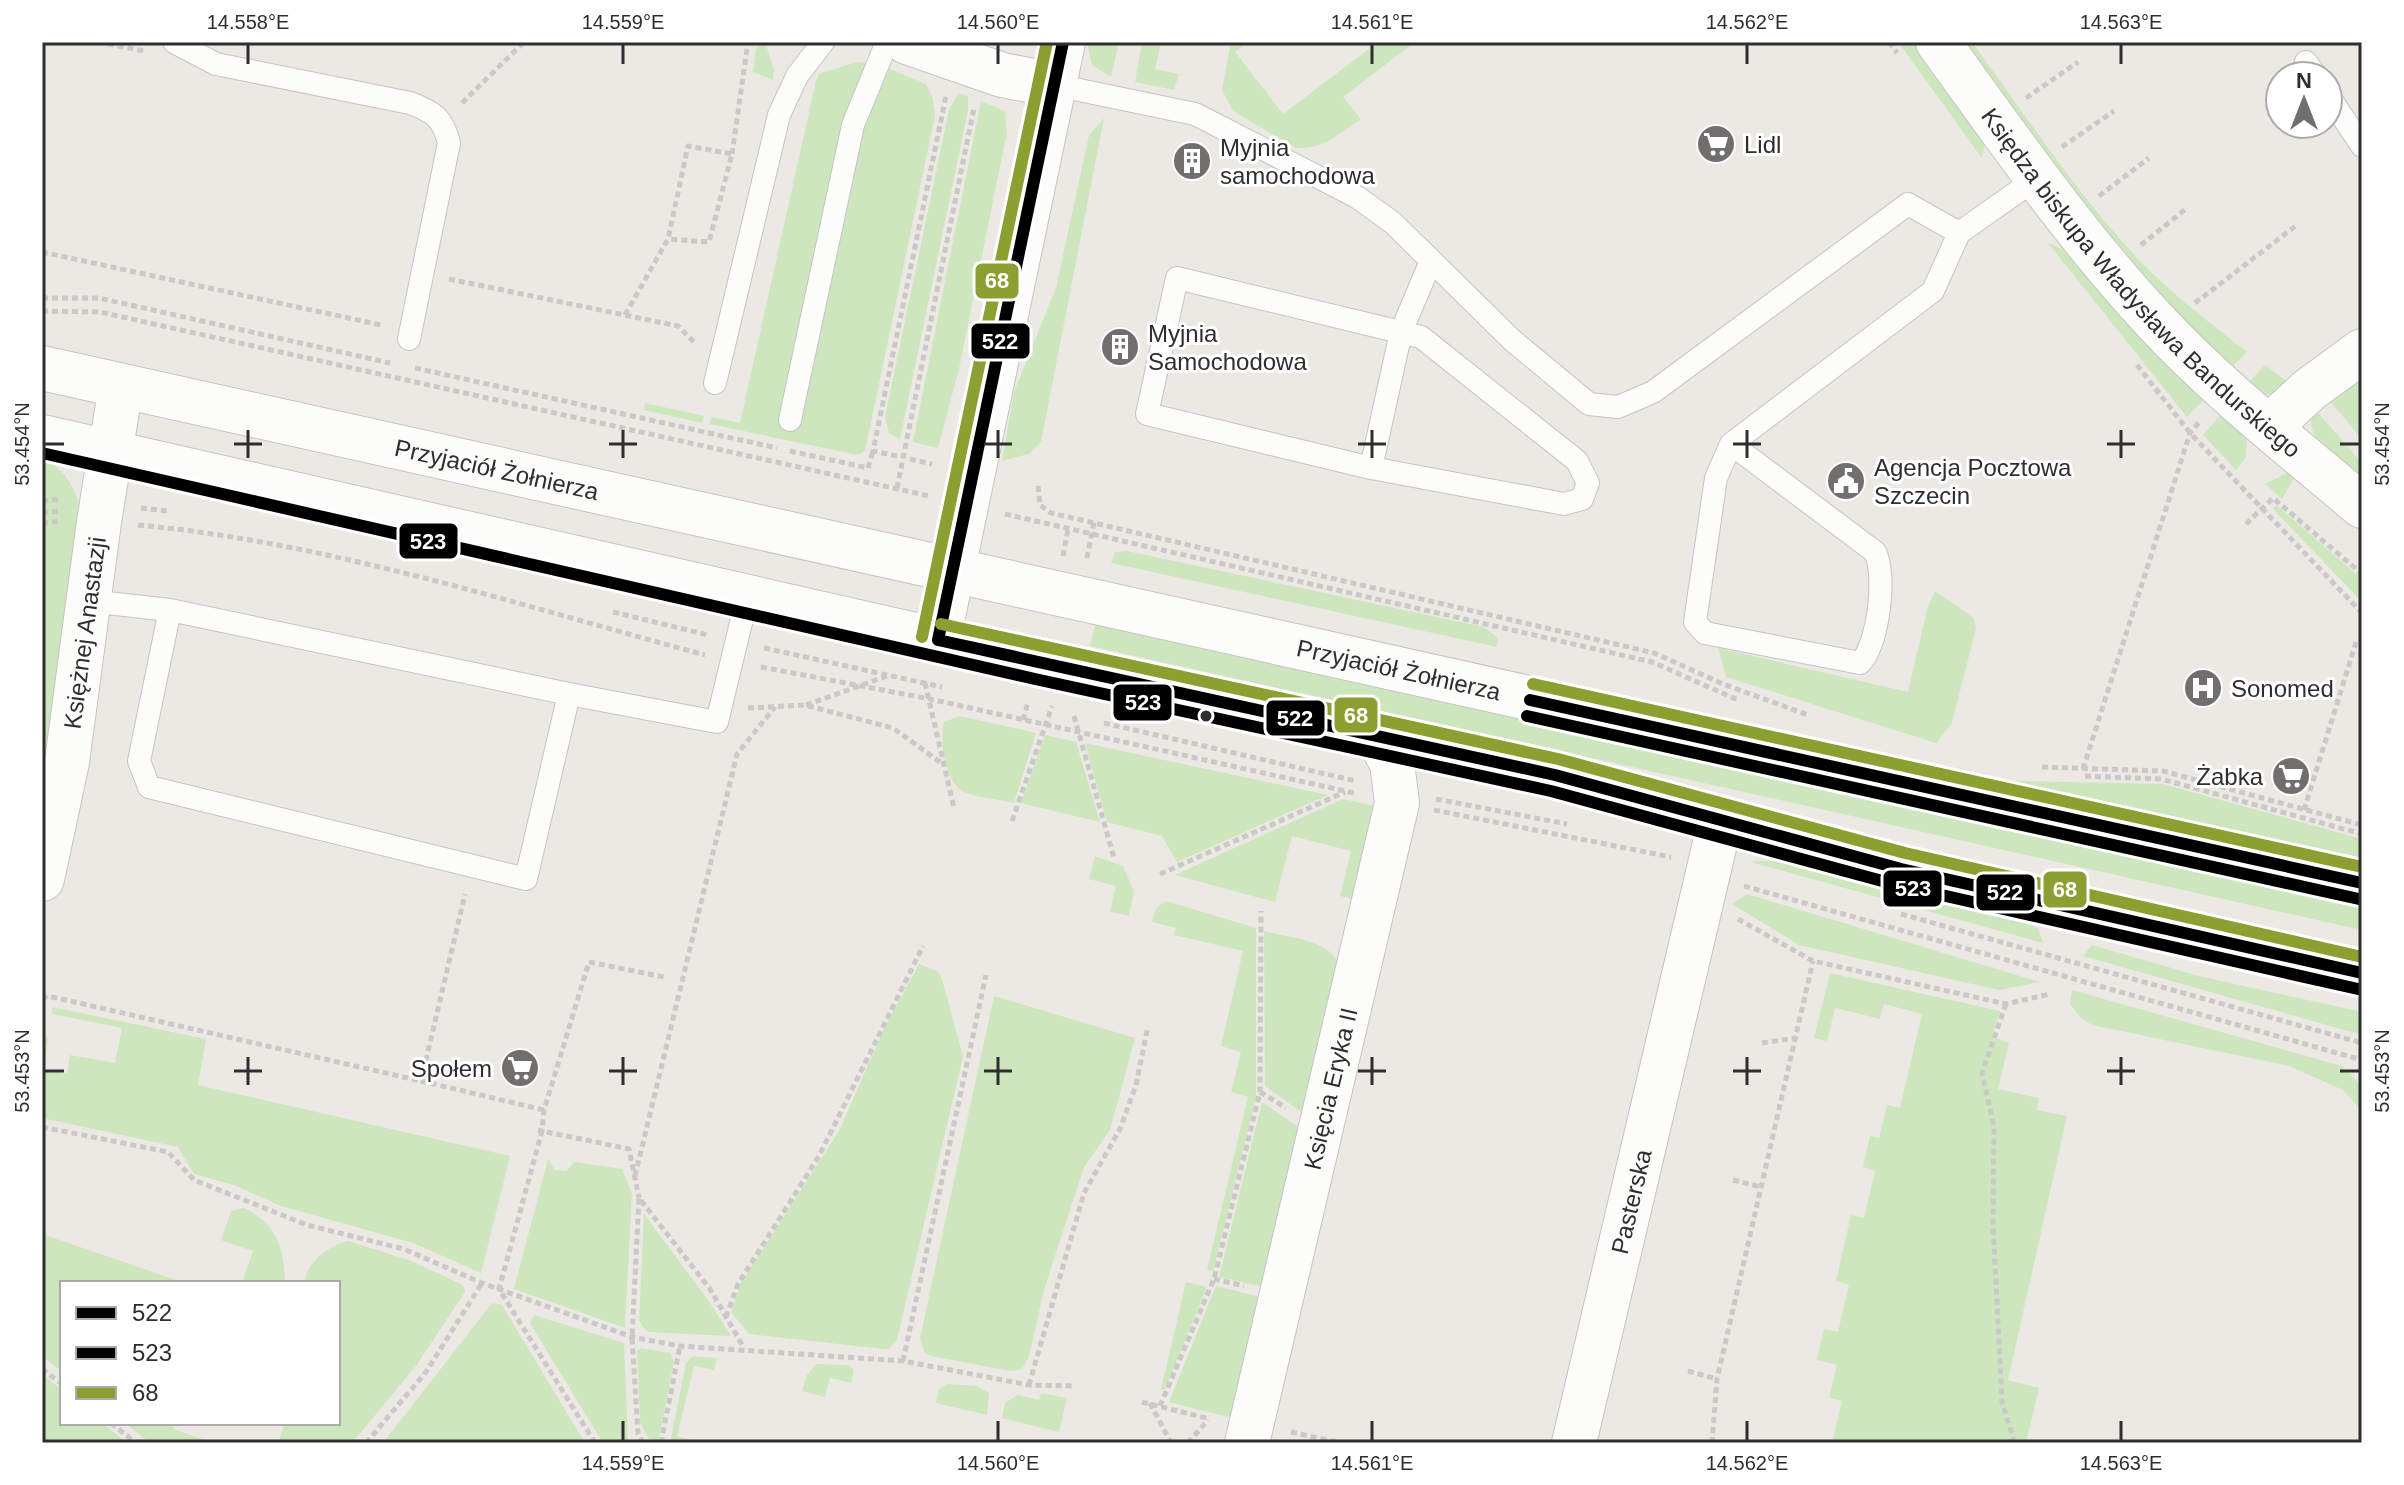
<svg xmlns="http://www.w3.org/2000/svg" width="2404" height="1485" font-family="Helvetica,sans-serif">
	<rect width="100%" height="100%" fill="#ece8e4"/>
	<!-- green -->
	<path fill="#cee6be" d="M761 42H765L774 69 773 80 753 72 756 48Z
		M1087 42H1119L1111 77 1092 65Z
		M1142 42H1161L1155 69 1179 74 1174 90 1135 82Z
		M1231 42H1248L1235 52 1283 114 1378 42H1415L1343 97 1361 119C1340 133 1323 150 1296 148L1233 111 1222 90Z
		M1898 42H1917L1986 136 1982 158Z
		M1958 42H1972C2027 117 2079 198 2144 265 2176 297 2211 324 2247 352L2229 370 2150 292Z
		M856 62 878 64 926 84 933 99 935 116 865 451 858 455 710 424 711 417 740 423 816 81 819 74Z
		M959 93 968 96V110L900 439 889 433 885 417 949 110Z
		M981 101 1005 111 1007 132 959 369 938 448 913 442Z
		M1104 118 1041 442 1029 454 1002 461 1014 392 1056 288 1089 135Z
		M2048 243 2074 254 2207 396 2187 417Z
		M2265 365 2292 385 2267 395 2246 385Z
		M2362 378V439L2330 401Z
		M645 403 704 416 702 423 644 410Z
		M2312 406 2362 463V483C2336 459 2304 444 2312 406Z
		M2224 411 2247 437 2246 457 2236 470 2203 435Z
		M42 458C64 468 76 488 81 511L42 879Z
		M2287 473 2297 474 2282 499 2265 484Z
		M2276 505 2362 579V602L2273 509Z
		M1127 551 1484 627 1498 638 1497 647 1111 563 1115 552Z
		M1935 591 1974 618 1976 628 1952 723 1936 743 1726 677 1718 648 1908 692 1928 606Z
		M1096 621 2362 902V930L1090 646Z
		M960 716 1036 733 1014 803C999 799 978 798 964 792 945 783 939 739 944 722Z
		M1045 735 1076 742 1100 822 1021 803Z
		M1085 743 1328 795 1177 862 1162 836 1107 822Z
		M2018 781 2163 784 2362 839V862L2012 783Z
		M1343 799 1384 808 1361 901 1340 896 1351 851 1292 836 1275 902 1175 875Z
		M1095 856 1123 866 1134 891 1129 916 1110 912 1116 886 1089 879Z
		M1761 861 1785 862 1985 909 2038 928 2043 943 1751 862Z
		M1747 894 2040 982 1999 990 1799 945 1732 904Z
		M1166 901 1256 928V1098L1213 1271 1207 1270 1248 1097 1231 1092 1241 1052 1221 1046 1243 951 1174 935 1176 928 1152 922 1156 908Z
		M1264 931C1295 940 1328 937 1343 970L1304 1114 1265 1086Z
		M2092 945 2199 976 2362 1012V1035L2083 956Z
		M919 964 938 972 942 979 963 1056 897 1340 889 1349H883L749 1334 731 1312 741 1283 839 1131 884 1029Z
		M1830 973 2000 1011 1992 1037 2009 1043 1998 1089 2039 1098 2037 1110 2067 1116 2008 1380 2039 1388 2026 1443H1832L1842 1401 1829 1398 1837 1365 1817 1360 1824 1329 1838 1332 1849 1285 1836 1281 1851 1215 1864 1218 1875 1171 1863 1167 1870 1136 1879 1138 1887 1105 1900 1108 1922 1014 1884 1004 1880 1019 1835 1008 1827 1041 1814 1038Z
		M2072 990 2342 1066 2362 1086V1111L2343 1090 2289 1066 2092 1025 2082 1019 2070 1004Z
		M994 996 1135 1038 1110 1130 1084 1167 1044 1290 1029 1356 1022 1369 1011 1371 931 1356 925 1353 920 1338Z
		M52 1007 206 1039 198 1085 510 1156 481 1273 413 1243 281 1206 234 1185 194 1174 178 1147 42 1118V1036L48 1037 44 1070 67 1074 70 1055 115 1063 122 1028 52 1014Z
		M1262 1102 1309 1134 1273 1289 1219 1277Z
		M548 1159 555 1170 566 1171 574 1162 622 1169 632 1193 625 1328 514 1289Z
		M244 1208C277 1224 284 1248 285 1283H242L253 1251 221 1240 231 1211Z
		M644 1214 708 1300 731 1336 647 1332 639 1321Z
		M42 1234 185 1283H62V1372L42 1356Z
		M348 1241 409 1260 463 1285 465 1292 416 1366 357 1437 349 1443H278L285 1423H338V1283H304C307 1262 328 1246 348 1241Z
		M1186 1282 1207 1287 1165 1389 1161 1390Z
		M1216 1286 1268 1299 1241 1420 1169 1402Z
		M492 1303 502 1305 585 1443H383Z
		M534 1315 624 1343 628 1443H603L530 1323Z
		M641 1348 670 1353 674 1362 658 1443H651L640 1422 637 1351Z
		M693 1356 717 1358 714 1370 694 1366 677 1436 704 1443H670L686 1363Z
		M816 1364 849 1365 854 1370 851 1383 830 1378 825 1397 802 1391 807 1375Z
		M42 1374 62 1390V1423H102L127 1443 42 1442Z
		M948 1384 977 1386 989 1393 987 1415 936 1403 939 1389Z
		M1041 1393 1067 1398 1059 1432 1002 1418 1005 1403 1018 1395 1039 1400Z
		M125 1423H174L173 1429 213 1443H150Z"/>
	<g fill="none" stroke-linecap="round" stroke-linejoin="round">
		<!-- service casing -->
		<g stroke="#c5c4c5" stroke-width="24">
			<path id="service" d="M174 42 216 64 410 103C434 112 443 118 449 143L409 339
				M2306 62 2316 76
				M1055 85 1195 114 1357 197 1393 223 1512 340 1589 404 1618 407 1653 392 1908 204 1959 233
				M2328 95 2362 146
				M1177 278 1421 337 1577 461 1588 483 1582 499 1564 504 1371 468 1147 414Z
				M715 383 779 115 797 76 823 42
				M790 420 853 125 887 42
				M1731 444 1875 552C1887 575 1878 646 1860 663L1705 633 1695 622 1716 478 1731 444 1933 291 1959 233 2037 178
				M1371 468 1401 332 1431 261
				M89 601 170 610 569 694 526 879 149 787 139 761 170 610
				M569 694 717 722 748 594"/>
		</g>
		<!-- minor casing -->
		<g stroke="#c5c4c5" stroke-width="46">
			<g id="minor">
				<path d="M907 42 1002 75 1055 85"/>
				<path id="s1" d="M1938 42C2007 137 2074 234 2154 320 2217 388 2291 446 2362 506"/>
				<path d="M2270 426 2309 390 2362 351"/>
				<path id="s2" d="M42 879 67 762 99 522 121 386"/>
				<path id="s3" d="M1247 1443 1397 803 1392 763 1378 738"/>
				<path id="s4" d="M1574 1443 1720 822"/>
			</g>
		</g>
		<!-- tertiary casing -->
		<g stroke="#c5c4c5" stroke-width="46">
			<g id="tertiary">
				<path id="s5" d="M42 368 2362 883"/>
				<path d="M42 437 1039 663 1555 775 1901 869 2362 973"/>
				<path d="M938 640 1063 42"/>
			</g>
		</g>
		<!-- path -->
		<path stroke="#c9c9c8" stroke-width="5" stroke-dasharray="6 4" stroke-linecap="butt" d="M98 42 144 51
			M1889 42 1897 53
			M2026 98 2078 62
			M462 103 524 42
			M2062 147 2114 111
			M732 154 748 42
			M2099 196 2149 158
			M2141 245 2187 208
			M42 252 381 325
			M449 279 678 326 695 343
			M42 298H99L390 363
			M2195 303 2297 225
			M42 311 100 312 929 496
			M625 315 668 239 688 146 732 154 709 242 668 239
			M2137 365 2190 433 2362 613
			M415 368 777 448
			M790 451 868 468 873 451
			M897 456 873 451 946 96
			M910 459 932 464
			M1038 486 1040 505 1051 513 1654 653 1723 684 1808 715
			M897 488 974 108
			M42 501 62 499
			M141 508 167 511
			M42 513 61 511
			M1005 514 1652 662 1738 700
			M42 523 61 521
			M2246 524 2273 498 2362 574
			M138 525C332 543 518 605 705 655
			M1063 556 1068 529
			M1087 558 1094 522
			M613 612 708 635
			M764 648 942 687
			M761 667 930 699 1354 793
			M925 683 954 808
			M806 705 887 676
			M748 708 805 705 893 728 944 765
			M1074 716 1114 858
			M1023 720 1028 702
			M1104 723 1356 781
			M2042 767 2163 771 2362 825
			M2083 769 2190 433 2199 422
			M2085 776 2161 779 2362 834
			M1436 799 1567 824
			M1434 810 1671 857
			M2304 810 2357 639
			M1012 821 1052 706
			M1160 874 1345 792
			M1744 886 2362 1060
			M1901 914 2362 1043
			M1738 919 1813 961 2006 1004 2050 994
			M42 999 48 996 421 1081 465 894
			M2006 1004 1982 1073 1994 1127 1993 1223 2002 1402 2015 1443
			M1762 1043 1796 1038
			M421 1081 544 1110
			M1260 1092 1286 1108
			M42 1127 168 1152 194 1180 307 1225 404 1249 482 1283 632 1337 680 1346 903 1361 1029 1385 1072 1386
			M538 1130 542 1131 544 1110 589 962 664 977
			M635 1176 737 754 775 707
			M1733 1180 1761 1187
			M1214 1279 1244 1286
			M726 1317 738 1284 819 1156 923 946
			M903 1361 986 975
			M42 1369 62 1384
			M1688 1371 1717 1379
			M1029 1385 1084 1193 1120 1129 1136 1085 1148 1026
			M1142 1402 1210 1419
			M1150 1403 1171 1443
			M1160 1406 1214 1279 1260 1092 1261 911
			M111 1423 136 1443
			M1291 1432 1341 1443
			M366 1443 426 1372 482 1283
			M595 1443 499 1289 542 1131 629 1149 639 1198
			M643 1443 638 1434 632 1337 639 1198 710 1289 744 1348
			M661 1443 680 1346
			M1188 1443 1208 1420
			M1712 1443 1717 1379 1813 961"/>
		<!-- service -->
		<use href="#service" stroke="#fcfcfb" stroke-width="22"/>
		<!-- minor -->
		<use href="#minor" stroke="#fcfcfb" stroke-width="44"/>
		<!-- tertiary -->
		<use href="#tertiary" stroke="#fcfcfb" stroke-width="44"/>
		<!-- bus-1 casing -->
		<g stroke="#fff" stroke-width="18">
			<path id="bus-1" d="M938 640 1555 775 1901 869 2362 973
				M938 640 1063 42
				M1530 700 2362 883"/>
		</g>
		<!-- bus-2 casing -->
		<g stroke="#fff" stroke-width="18">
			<path id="bus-2" d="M42 453 1035 679 1551 791 1897 885 2358 989
				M1527 716 2359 899"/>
		</g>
		<!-- bus-3 casing -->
		<g stroke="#fff" stroke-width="18">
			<path id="bus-3" d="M941 624 1558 759 1905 853 2362 957
				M922 637 1047 42
				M1533 684 2362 867"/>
		</g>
		<!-- bus-1 -->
		<use href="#bus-1" stroke="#000" stroke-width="12"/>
		<!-- bus-2 -->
		<use href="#bus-2" stroke="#000" stroke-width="12"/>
		<!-- bus-3 -->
		<use href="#bus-3" stroke="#8ba030" stroke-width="12"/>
	</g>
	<!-- ticks -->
	<path fill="none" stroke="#2e2e2e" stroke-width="3" d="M248 44V64M623 44V64M998 44V64M1372 44V64M1747 44V64M2121 44V64M248 430V458M623 430V458M998 430V458M1372 430V458M1747 430V458M2121 430V458M44 444H64M234 444H262M609 444H637M984 444H1012M1358 444H1386M1733 444H1761M2107 444H2135M2340 444H2360M248 1057V1085M623 1057V1085M998 1057V1085M1372 1057V1085M1747 1057V1085M2121 1057V1085M44 1071H64M234 1071H262M609 1071H637M984 1071H1012M1358 1071H1386M1733 1071H1761M2107 1071H2135M2340 1071H2360M623 1421V1441M998 1421V1441M1372 1421V1441M1747 1421V1441M2121 1421V1441"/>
	<!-- icons -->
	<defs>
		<g id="supermarket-disc" transform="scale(2)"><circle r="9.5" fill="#706f6e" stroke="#fff"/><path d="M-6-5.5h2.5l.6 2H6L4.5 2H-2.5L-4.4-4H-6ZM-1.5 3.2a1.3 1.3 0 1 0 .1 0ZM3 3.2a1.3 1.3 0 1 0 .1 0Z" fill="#fff"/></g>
		<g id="building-disc" transform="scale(2)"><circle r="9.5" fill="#706f6e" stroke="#fff"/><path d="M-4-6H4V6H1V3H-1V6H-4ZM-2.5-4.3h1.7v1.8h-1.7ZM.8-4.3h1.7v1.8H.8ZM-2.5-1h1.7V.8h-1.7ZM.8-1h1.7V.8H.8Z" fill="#fff"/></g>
		<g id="civic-disc" transform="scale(2)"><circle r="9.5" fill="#706f6e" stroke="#fff"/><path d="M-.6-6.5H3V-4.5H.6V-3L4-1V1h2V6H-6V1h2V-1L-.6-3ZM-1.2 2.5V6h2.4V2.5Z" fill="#fff"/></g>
		<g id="hospital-disc" transform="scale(2)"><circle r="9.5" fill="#706f6e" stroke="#fff"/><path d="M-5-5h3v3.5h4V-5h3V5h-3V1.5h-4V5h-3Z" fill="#fff"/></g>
	</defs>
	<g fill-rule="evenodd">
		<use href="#supermarket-disc" x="1716" y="144"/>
		<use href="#building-disc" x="1192" y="161"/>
		<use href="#building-disc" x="1120" y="347"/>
		<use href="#civic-disc" x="1846" y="481"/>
		<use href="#hospital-disc" x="2203" y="688"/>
		<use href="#supermarket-disc" x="2291" y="776"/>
		<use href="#supermarket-disc" x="520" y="1068"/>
	</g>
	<!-- markers -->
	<circle fill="#2e2e2e" stroke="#fff" stroke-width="3" cx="1206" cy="716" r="7"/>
	<g text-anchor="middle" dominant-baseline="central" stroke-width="6" stroke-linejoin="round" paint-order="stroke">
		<!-- poi labels -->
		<g font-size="24" fill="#2e2e2e" stroke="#fff" text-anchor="start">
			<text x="1744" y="144">Lidl</text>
			<text x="1220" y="147">Myjnia<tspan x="1220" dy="28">samochodowa</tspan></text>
			<text x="1148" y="333">Myjnia<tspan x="1148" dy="28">Samochodowa</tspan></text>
			<text x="1874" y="467">Agencja Pocztowa<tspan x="1874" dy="28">Szczecin</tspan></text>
			<text x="2231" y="688">Sonomed</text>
			<text x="2263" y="776" text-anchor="end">Żabka</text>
			<text x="492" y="1068" text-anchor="end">Społem</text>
		</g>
		<!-- street labels -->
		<g font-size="24" fill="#2e2e2e" stroke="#fff">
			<text stroke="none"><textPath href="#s1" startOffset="316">Księdza biskupa Władysława Bandurskiego</textPath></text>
			<text stroke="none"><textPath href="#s5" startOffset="466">Przyjaciół Żołnierza</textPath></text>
			<text stroke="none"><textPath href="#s2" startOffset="250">Księżnej Anastazji</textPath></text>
			<text stroke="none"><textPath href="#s5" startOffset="1390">Przyjaciół Żołnierza</textPath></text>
			<text stroke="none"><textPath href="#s3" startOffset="364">Księcia Eryka II</textPath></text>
			<text stroke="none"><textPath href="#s4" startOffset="248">Pasterska</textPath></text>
		</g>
	</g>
	<g stroke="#fff" stroke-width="3">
		<rect x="974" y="262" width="46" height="38" rx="8" fill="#8ba030"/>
		<rect x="970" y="322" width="61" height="38" rx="8" fill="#000"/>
		<rect x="398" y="522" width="61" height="38" rx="8" fill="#000"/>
		<rect x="1112" y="683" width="61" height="39" rx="8" fill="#000"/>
		<rect x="1333" y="696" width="46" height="38" rx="8" fill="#8ba030"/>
		<rect x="1265" y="699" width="61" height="38" rx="8" fill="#000"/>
		<rect x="1882" y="869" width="61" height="39" rx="8" fill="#000"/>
		<rect x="2042" y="870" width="46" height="39" rx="8" fill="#8ba030"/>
		<rect x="1975" y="873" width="61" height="39" rx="8" fill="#000"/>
	</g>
	<g font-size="22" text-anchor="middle" font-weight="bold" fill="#fff">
		<text x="997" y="288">68</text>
		<text x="1000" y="349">522</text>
		<text x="428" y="549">523</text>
		<text x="1143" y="710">523</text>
		<text x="1356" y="723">68</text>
		<text x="1295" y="726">522</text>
		<text x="1913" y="896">523</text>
		<text x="2065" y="897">68</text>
		<text x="2005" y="900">522</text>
	</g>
	<!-- border -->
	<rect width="2404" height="1485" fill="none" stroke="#ffffff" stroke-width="88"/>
	<!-- legend -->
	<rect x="60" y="1281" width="280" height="144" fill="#ffffff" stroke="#ababab" stroke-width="2"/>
	<rect x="76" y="1307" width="40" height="12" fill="#000000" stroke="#ababab" stroke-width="2"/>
	<text x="132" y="1321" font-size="24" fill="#2e2e2e">522</text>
	<rect x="76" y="1347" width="40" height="12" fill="#000000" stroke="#ababab" stroke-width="2"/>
	<text x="132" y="1361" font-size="24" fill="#2e2e2e">523</text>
	<rect x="76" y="1387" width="40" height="12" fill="#8ba030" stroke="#ababab" stroke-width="2"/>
	<text x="132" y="1401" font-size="24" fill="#2e2e2e">68</text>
	<!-- north arrow -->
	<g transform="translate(2304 100)"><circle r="38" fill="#ffffff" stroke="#ababab" stroke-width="2"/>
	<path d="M0-6L14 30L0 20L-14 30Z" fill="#706f6e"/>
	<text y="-12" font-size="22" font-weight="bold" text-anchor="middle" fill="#2e2e2e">N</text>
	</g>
	<rect x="44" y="44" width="2316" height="1397" fill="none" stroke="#2e2e2e" stroke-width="3"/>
	<g font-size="20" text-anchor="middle" fill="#2e2e2e">
		<text x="248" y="29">14.558°E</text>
		<text x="623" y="29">14.559°E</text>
		<text x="998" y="29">14.560°E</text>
		<text x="1372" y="29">14.561°E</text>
		<text x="1747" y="29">14.562°E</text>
		<text x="2121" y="29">14.563°E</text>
		<text transform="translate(22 444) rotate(-90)" y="7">53.454°N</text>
		<text transform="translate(2382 444) rotate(-90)" y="7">53.454°N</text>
		<text transform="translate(22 1071) rotate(-90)" y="7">53.453°N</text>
		<text transform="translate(2382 1071) rotate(-90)" y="7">53.453°N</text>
		<text x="623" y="1470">14.559°E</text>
		<text x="998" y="1470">14.560°E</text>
		<text x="1372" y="1470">14.561°E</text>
		<text x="1747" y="1470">14.562°E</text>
		<text x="2121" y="1470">14.563°E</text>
	</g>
</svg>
